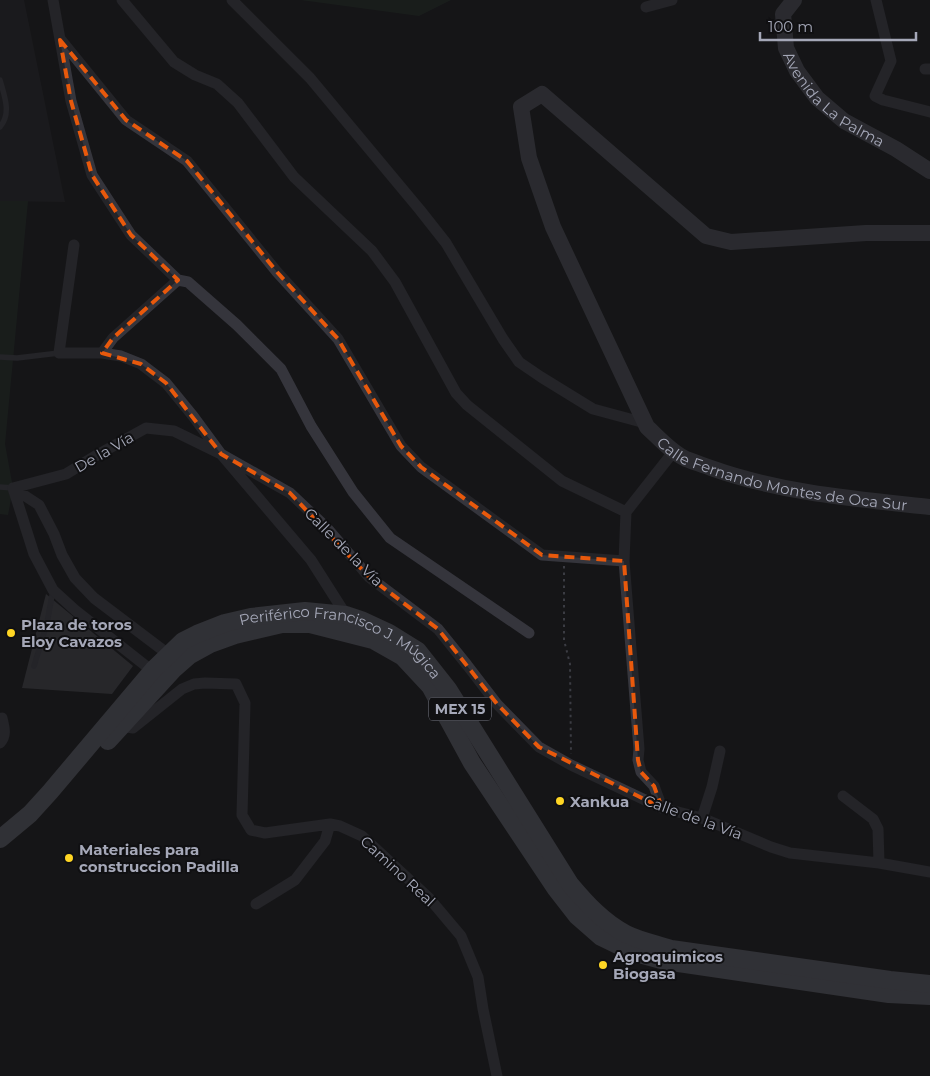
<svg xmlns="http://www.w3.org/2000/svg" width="930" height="1076" font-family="Montserrat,sans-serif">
	<rect width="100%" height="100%" fill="#151517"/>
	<!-- built -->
	<path fill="#212024" d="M0 0H24L65 202 0 201Z"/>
	<!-- green -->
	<path fill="#1e2721" d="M301 0H451L419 16Z
		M0 201H28L5 444 13 488 8 515 0 514Z"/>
	<!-- building -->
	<path fill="#3c3c42" d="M46 594 133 666 112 694 22 688Z"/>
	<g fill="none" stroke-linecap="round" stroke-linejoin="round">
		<!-- path -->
		<path stroke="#3b3c43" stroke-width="2" stroke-dasharray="2.5 4" stroke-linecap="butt" d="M564 566V640L570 664 571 754"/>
		<!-- lane -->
		<path stroke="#35353c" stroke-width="5.5" d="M0 80C4 95 12 113 0 127
			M0 357 17 358 59 353
			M0 487 13 488
			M34 666 47 623 53 590"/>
		<!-- street -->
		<path stroke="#35353c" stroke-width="11" d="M53 0 71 101 92 175 131 235 178 280 188 282 237 325 281 369 311 426 353 492 390 538 529 633
			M122 0 174 62 195 75 217 84 238 103 294 177 372 251 395 282 456 393 467 405 562 481 626 512
			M232 0 310 78 420 210 446 243 503 339 519 362 541 377 593 409 645 423
			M876 0 891 61 875 96 883 100 930 112
			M646 7 672 0
			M61 40 126 120 187 161 277 272 338 339 401 446 421 467 542 555 624 561
			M925 69H930
			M74 245 59 353H102L121 356 141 364 166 383 193 416 221 454 311 560 346 615
			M102 353 113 338 178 280
			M13 488 66 474 97 455 146 428 174 431 221 454 290 493 327 528 369 577 438 629 467 665 497 704 539 747 571 765 662 808 702 818 771 847 790 853 879 863 930 872
			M13 488 34 554 53 590 75 610 146 666 153 670
			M13 488 39 505 54 534 62 555 75 578 94 598 168 654
			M121 726 133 728 182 689 194 684 205 683 236 684 245 703 242 815 251 830 265 833 330 824 340 826 362 836 429 898 461 936 478 977 483 1009 497 1076
			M0 743C7 735 4 727 2 718
			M843 796 873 819 878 829 879 863
			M662 808 654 786 641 772 638 760 639 749 624 561 626 512 674 451
			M702 818 712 787 720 751
			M256 904 295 880 325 841 330 824"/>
		<!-- secondary -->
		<g stroke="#43444c" stroke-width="16">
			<path id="s1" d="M794 0 783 14 786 48 797 71 817 98 844 121 896 149 930 171"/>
			<path id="s2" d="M930 233H866L731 242 706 236 542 94 521 107 529 158 553 227 647 427C659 438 671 452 686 459 694 462 703 465 711 468 781 493 856 499 930 507"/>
		</g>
		<!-- primary -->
		<g stroke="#51525b" stroke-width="18">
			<path d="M108 741 174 669 190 655 210 644 235 635 282 624H310L373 640 403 657 430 686 472 763 556 889 577 916 601 937 632 952 665 961 889 994 930 996"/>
			<path id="s3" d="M0 839 30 814 50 792 153 670 183 641 197 634 225 623 251 617 305 611 346 615 361 620 389 633 418 651 448 689 570 884C586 903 603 922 626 934 640 941 656 944 671 949L890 980 930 984"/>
		</g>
	</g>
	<!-- marked area -->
	<path d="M0 0H930V1076H0ZM60 40 126 120 187 161 277 272 338 339 401 446 421 467 542 555 624 561 638 760 641 772 654 786 662 808 539 747 497 704 438 629 369 577 290 493 221 454 166 383 141 364 102 353 113 338 178 280 131 235 92 175 71 101Z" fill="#151517" fill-opacity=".55" fill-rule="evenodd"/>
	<path fill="none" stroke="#e8590c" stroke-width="4" stroke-dasharray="10 6" stroke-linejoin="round" d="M60 40 126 120 187 161 277 272 338 339 401 446 421 467 542 555 624 561 638 760 641 772 654 786 662 808 539 747 497 704 438 629 369 577 290 493 221 454 166 383 141 364 102 353 113 338 178 280 131 235 92 175 71 101Z"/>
	<!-- markers -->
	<g fill="#ffd624" stroke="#101012" stroke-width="2">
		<circle cx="11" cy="633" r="5"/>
		<circle cx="560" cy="801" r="5"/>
		<circle cx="69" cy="858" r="5"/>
		<circle cx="603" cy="965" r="5"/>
	</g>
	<g text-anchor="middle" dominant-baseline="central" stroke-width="4" stroke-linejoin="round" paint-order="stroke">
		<!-- shield labels -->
		<rect fill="#101012" stroke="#787a86" stroke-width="1" x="429" y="697.5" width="62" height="23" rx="4"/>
		<g font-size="14" font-weight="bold" fill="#a5a8b8">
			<text x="460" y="709">MEX 15</text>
		</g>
		<!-- street labels -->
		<g font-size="15" fill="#a5a8b8" stroke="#101012">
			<text stroke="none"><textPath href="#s1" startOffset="124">Avenida La Palma</textPath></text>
			<text transform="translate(104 452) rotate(-30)">De la Vía</text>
			<text stroke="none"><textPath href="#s2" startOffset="960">Calle Fernando Montes de Oca Sur</textPath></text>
			<text transform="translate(344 547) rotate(45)">Calle de la Vía</text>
			<text stroke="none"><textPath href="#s3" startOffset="441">Periférico Francisco J. Múgica</textPath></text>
			<text transform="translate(693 817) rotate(20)">Calle de la Vía</text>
			<text transform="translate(398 871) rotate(43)">Camino Real</text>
		</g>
		<!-- poi labels -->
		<g font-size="15" font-weight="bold" fill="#a5a8b8" stroke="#101012" text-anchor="start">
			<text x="21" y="624">Plaza de toros<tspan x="21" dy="17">Eloy Cavazos</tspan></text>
			<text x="570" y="801">Xankua</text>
			<text x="79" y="849">Materiales para<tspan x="79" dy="17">construccion Padilla</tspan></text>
			<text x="613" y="956">Agroquimicos<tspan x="613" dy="17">Biogasa</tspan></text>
		</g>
	</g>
	<!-- scale -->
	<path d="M760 32v8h156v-8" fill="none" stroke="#a5a8b8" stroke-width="2.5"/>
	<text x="768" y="32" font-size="15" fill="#a5a8b8" stroke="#101012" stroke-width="4" paint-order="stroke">100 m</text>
</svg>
